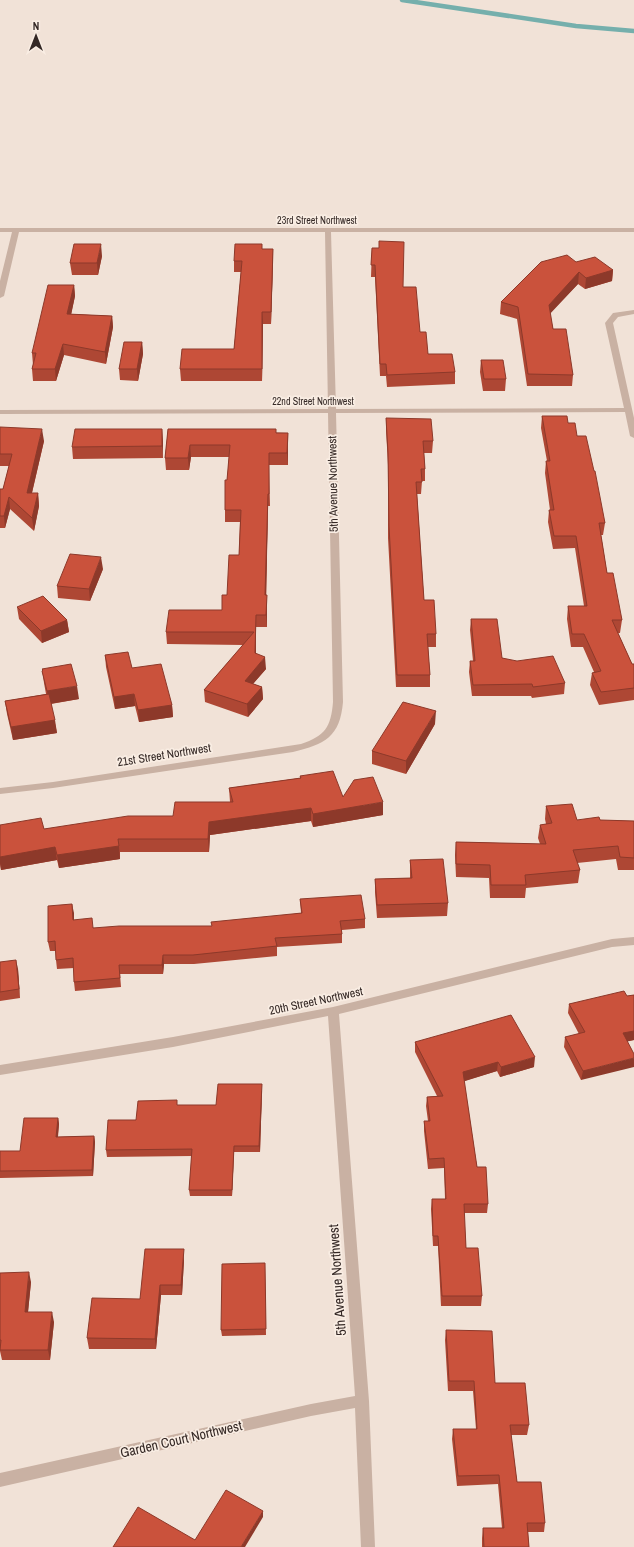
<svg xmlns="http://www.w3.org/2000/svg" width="634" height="1547" font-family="'Archivo Narrow',sans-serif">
	<rect width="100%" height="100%" fill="#f1e2d7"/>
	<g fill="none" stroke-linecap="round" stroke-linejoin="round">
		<!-- stream -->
		<path stroke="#75afac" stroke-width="4.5" d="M402 0 576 26 634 31"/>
		<!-- minor -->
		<path fill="#c9b1a3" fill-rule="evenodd" d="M0 228H634V232H331L336 409 624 408 605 323 613 313 634 310V314L618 317 613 323 634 418V438L630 436 625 412 336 413 343 702C340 737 325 744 293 752L53 788 0 794V788L53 782 301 744C325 736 331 727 333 702L328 413 0 414V410L328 409 325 232H19L4 296 0 298V281L12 232H0Z
			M634 937V945L612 947 339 1014 369 1401 375 1547H361L355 1408 311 1416 0 1487V1473L311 1404 355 1396 328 1016 173 1047 0 1075V1065L173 1037 333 1007 612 939Z"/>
	</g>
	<!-- wall -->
	<path fill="#ae4734" d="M262 244V249H273V261L271 324H263L262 381H181L180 369 234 349 241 272H234V261Z
		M372 248 403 287 420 332 428 354 455 372V384L387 387 386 376H380L375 277H371Z
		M102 256 98 275H72L70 263Z
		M576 262 613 270 612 281 585 289 578 284 550 313 553 329 573 375 572 386H527L517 319 500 314 501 302Z
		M74 285 75 296 71 314 112 316 113 327 106 364 64 355 56 381H33L32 369 33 365 32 353Z
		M142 342 143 354 138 381 120 380 119 369Z
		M481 360 506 379 505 391H483L480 372Z
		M542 416 568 423 577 436 605 523 603 535H601L607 573 622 620 620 633H618L632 664H634V700L599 705 590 685 592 673 594 672 583 647H571L567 619 568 606H584L575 548 553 549 548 522 549 510H550L545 473 546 461H547L541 428Z
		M386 418 433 441 432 453H424L425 469V481H422L421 494H417L424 600 436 634V647H428L430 675V687H396L388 538V465L386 430Z
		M0 427 44 441 32 493H38L39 506 34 531 10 509 5 528H0V489H3L9 466H0Z
		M162 429 163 458 73 459 72 447Z
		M168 429 288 433V465H269L270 506H268L266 595 267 607V627H256V654L266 669 253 684 262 687 263 699 248 717 205 702 204 690 243 645 167 644 166 632 222 610 227 595 239 555 240 522H225V510L229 457H191L189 470H166L165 458Z
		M103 569 90 601 58 598 57 586Z
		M17 607 67 620 69 632 42 643 19 619Z
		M471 619 502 658 565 683 564 694 532 698 531 696H472L469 672 470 661H473L470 630Z
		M105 655 132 668 172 705 173 717 139 722 135 706 115 709 106 667Z
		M42 669 79 699 51 704 57 733 13 740 7 714 5 701 46 694 44 683Z
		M435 724 406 774 372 764V751Z
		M300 776 343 797 383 815 313 827 311 821 210 835 209 852H120V859L59 868 57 860 1 870 0 864V825L44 829 173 816 230 802 229 788 300 778Z
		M546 806 577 820 634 821V870H618L616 859 577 863 580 870 578 883 526 888 525 898H490L489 878 456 877 455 855 456 842 540 844 538 838 540 825 546 824 545 819Z
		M410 860 448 903 447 916 377 918 375 892V879L410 878Z
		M300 899 365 919V928L342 930V943L277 947V956L194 964H164L163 974H120L121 987 75 991 74 982V968L57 969 56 960V951H50L48 942 72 904 74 920 94 928 211 926 301 913Z
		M0 962 18 969 20 998 0 1001Z
		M634 995V1040L627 1041 581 1080 564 1047 565 1037 579 1034 568 1013 569 1004Z
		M415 1042 534 1067 500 1077 497 1071 464 1081 477 1167 488 1204 487 1213H464L466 1248 482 1296 481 1306H441L438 1246H433L431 1209 432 1199H445L444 1168 428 1169 424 1131V1121H428L426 1106 427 1097 437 1096 415 1052Z
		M262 1091 260 1152H234L232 1196H190L189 1190 192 1156 107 1157 106 1150 136 1120 177 1105H216Z
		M58 1118 59 1124 58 1137 94 1136 95 1142 93 1176 0 1178V1151H20Z
		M184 1260 182 1295H161L156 1349H89L87 1338 140 1299Z
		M265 1263 266 1335 222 1336 221 1330Z
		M0 1273 31 1282 28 1312 54 1322 50 1360H2L0 1351Z
		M446 1330 495 1383 529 1425 527 1435H511L517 1482 545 1523 544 1532H528L529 1547H482V1538L483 1528H502L498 1484 457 1486 452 1439 453 1429H476L473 1391H448L445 1340Z"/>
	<!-- shaded-wall -->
	<path fill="#8d392a" d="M101 244 102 256 98 275 97 263Z
		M273 249V261L271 324V312Z
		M613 270 612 281 585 289 586 278Z
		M579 272 578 284 548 316 549 305Z
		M74 285 75 296 69 325 67 314Z
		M262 312 263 324 262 381Z
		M112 316 113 327 106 364 105 352Z
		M142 342 143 354 138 381 137 369Z
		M63 344 64 355 56 381 55 369Z
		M42 429 44 441 29 505 27 493Z
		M162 429 163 441V458L162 446Z
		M288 433V465L287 453Z
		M190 445 191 457 189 470 188 458Z
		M38 493 39 506 34 531 32 518Z
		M268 494V506L266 607 265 595Z
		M9 497 10 509 5 528 4 516Z
		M101 557 103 569 90 601 89 589Z
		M267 595V627L266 615Z
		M256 615V666L255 653Z
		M67 620 69 632 42 643 41 631Z
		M265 657 266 669 245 693V681Z
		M77 686 79 699 49 704 47 691Z
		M262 687 263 699 248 717 247 704Z
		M134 694 135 706 115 709 114 697Z
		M172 705 173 717 139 722 138 710Z
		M436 711 435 724 406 774V761Z
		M55 720 57 733 13 740 11 727Z
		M383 802V815L313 827V814Z
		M311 808V821L210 835 209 852 208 839 209 822Z
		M119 846 120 859 59 868 57 855Z
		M55 847 57 860 1 870 0 863V857Z
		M72 904 74 913V929L73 920Z
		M163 955 164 964 163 974 162 965Z
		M16 960 18 969 20 998 19 989Z
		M634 1031V1040L621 1043 623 1033Z
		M535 1057 534 1067 500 1077 501 1067Z
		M634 1058V1067L581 1080 583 1071Z
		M498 1062 497 1071 462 1082 463 1072Z
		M262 1084V1091L260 1152 259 1146Z
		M58 1118 59 1124 57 1143 56 1137Z
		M94 1136 95 1142 93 1176 92 1170Z
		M234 1146V1152L232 1196V1190Z
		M184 1249V1260L182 1295 181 1285Z
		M29 1272 31 1282 27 1322 25 1312Z
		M160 1285 161 1295 156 1349 155 1339Z
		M52 1312 54 1322 50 1360 48 1350Z
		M263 1511V1517L245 1547H241Z"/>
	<!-- building -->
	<path fill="#ca523c" stroke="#8d392a" d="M379 241 404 242 403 287H416L420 332H426L428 354H452L455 372 387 375 386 364H380L375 265H371L372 248H379Z
		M74 244H101L97 263H70Z
		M235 244H262V249H273L271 312H262V369H180L182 349H234L242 261H234Z
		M567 255 576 262 595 257 613 270 586 278 579 272 549 305 553 329H566L573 375 528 374 518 307 501 302 541 262Z
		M48 285H74L67 314 112 316 105 352 63 344 55 369H32L36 353H32Z
		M124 342H142L137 369H119Z
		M481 360H503L506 379H484Z
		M542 416H567L568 423H575L577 436H586L594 471H595L605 523H599L607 573H613L622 620H612L632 664H634V688L601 692 592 673 601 671 584 634H572L568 606H587L576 536H554L549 510H554L546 461H550Z
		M386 418 431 419 433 441H423L425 469H421L422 482H416L424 600H434L436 634H427L430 675H397L389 526 388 453Z
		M0 427 42 429 27 493H38L32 518 9 497 4 516H0V489H3L12 454H0Z
		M75 429H162V446L72 447Z
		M168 429H276V433H288L287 453H269V494H268L265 595H267L266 615H256L255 653 265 657 245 681 262 687 247 704 204 690 254 632H166L169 610H222V595H227L229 555H239L241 510H225V480H227L230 445H190L188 458H165Z
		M70 554 101 557 89 589 57 586Z
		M43 596 67 620 41 631 17 607Z
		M471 619H497L502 658 517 661 553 656 565 683 533 687 532 684 473 685 470 661H475Z
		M128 652 132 668 161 664 172 705 138 710 134 694 114 697 105 655Z
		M71 664 77 686 47 691 42 671 43 670 42 669Z
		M49 694 55 720 11 727 5 701Z
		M403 702 436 711 406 761 372 751Z
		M333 771 343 797 354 780 373 777 383 802 313 814 311 808 209 822 208 839H118L119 846 57 855 55 847 0 857V825L41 818 44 829 128 816H173L175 802H233L229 788 301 778 300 776Z
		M572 804 577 820 599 817 600 820 634 821V858L620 857 618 846 573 850 580 870 525 875 526 885H491L490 865 456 864V842L546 844 540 825 552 823 546 806Z
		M443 859 448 903 377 905 375 879 412 878 410 860Z
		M361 895 365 919 340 921 342 934 275 938 277 946 193 955H163L162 965H119L120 978 74 982 73 958 56 960 55 941 48 942V906L72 904 73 920 92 918 93 928 119 926H212L211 922 302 913 300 899Z
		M16 960 19 989 0 992V962Z
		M624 991 627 996 634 995V1031L623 1033 634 1054V1058L583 1071 565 1037 585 1032 569 1004Z
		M511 1015 535 1057 501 1067 498 1062 463 1072 477 1167H486L488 1204H464L466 1248H478L482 1296H442L438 1236H433L432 1199H446L444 1158 429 1159 424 1121H430L427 1097 443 1096 415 1042Z
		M218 1084H262L259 1146H234L232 1190H189L192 1149 106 1150 108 1120H136L138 1101 177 1100V1105H216Z
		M24 1118H58L56 1137 94 1136 92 1170 0 1171V1151H20Z
		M145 1249H184L181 1285H160L155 1339 87 1338 92 1298 140 1299Z
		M265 1263 266 1329 221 1330 222 1264Z
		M29 1272 25 1312H52L48 1350H0L1 1340H0V1273Z
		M446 1330 492 1331 495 1383H525L529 1425H510L517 1482H541L545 1523H527L529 1547H484L483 1528H504L499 1475 458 1476 453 1429H477L474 1381H449Z
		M226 1490 263 1511 241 1547H113L138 1507 195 1540Z"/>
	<g text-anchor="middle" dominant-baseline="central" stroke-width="3.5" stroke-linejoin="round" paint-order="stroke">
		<!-- far-street labels -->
		<g font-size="10" fill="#342825" stroke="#f9ede3">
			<text x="317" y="220">23rd Street Northwest</text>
			<text x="313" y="401">22nd Street Northwest</text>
		</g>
		<!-- street labels -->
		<g font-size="12" fill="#342825" stroke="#f9ede3">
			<text transform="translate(333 484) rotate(-91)">5th Avenue Northwest</text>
			<text transform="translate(164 755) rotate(-9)">21st Street Northwest</text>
			<text transform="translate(316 1001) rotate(-12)">20th Street Northwest</text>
		</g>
		<!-- near-street labels -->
		<g font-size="14" fill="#342825" stroke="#f9ede3">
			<text transform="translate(337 1280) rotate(-94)">5th Avenue Northwest</text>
			<text transform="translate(181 1439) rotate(-13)">Garden Court Northwest</text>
		</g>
	</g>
	<!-- north arrow -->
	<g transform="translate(36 36)" stroke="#f9ede3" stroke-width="3" paint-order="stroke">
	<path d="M0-3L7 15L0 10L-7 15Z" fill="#342825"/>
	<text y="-6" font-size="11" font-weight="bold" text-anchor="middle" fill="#342825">N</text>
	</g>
</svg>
